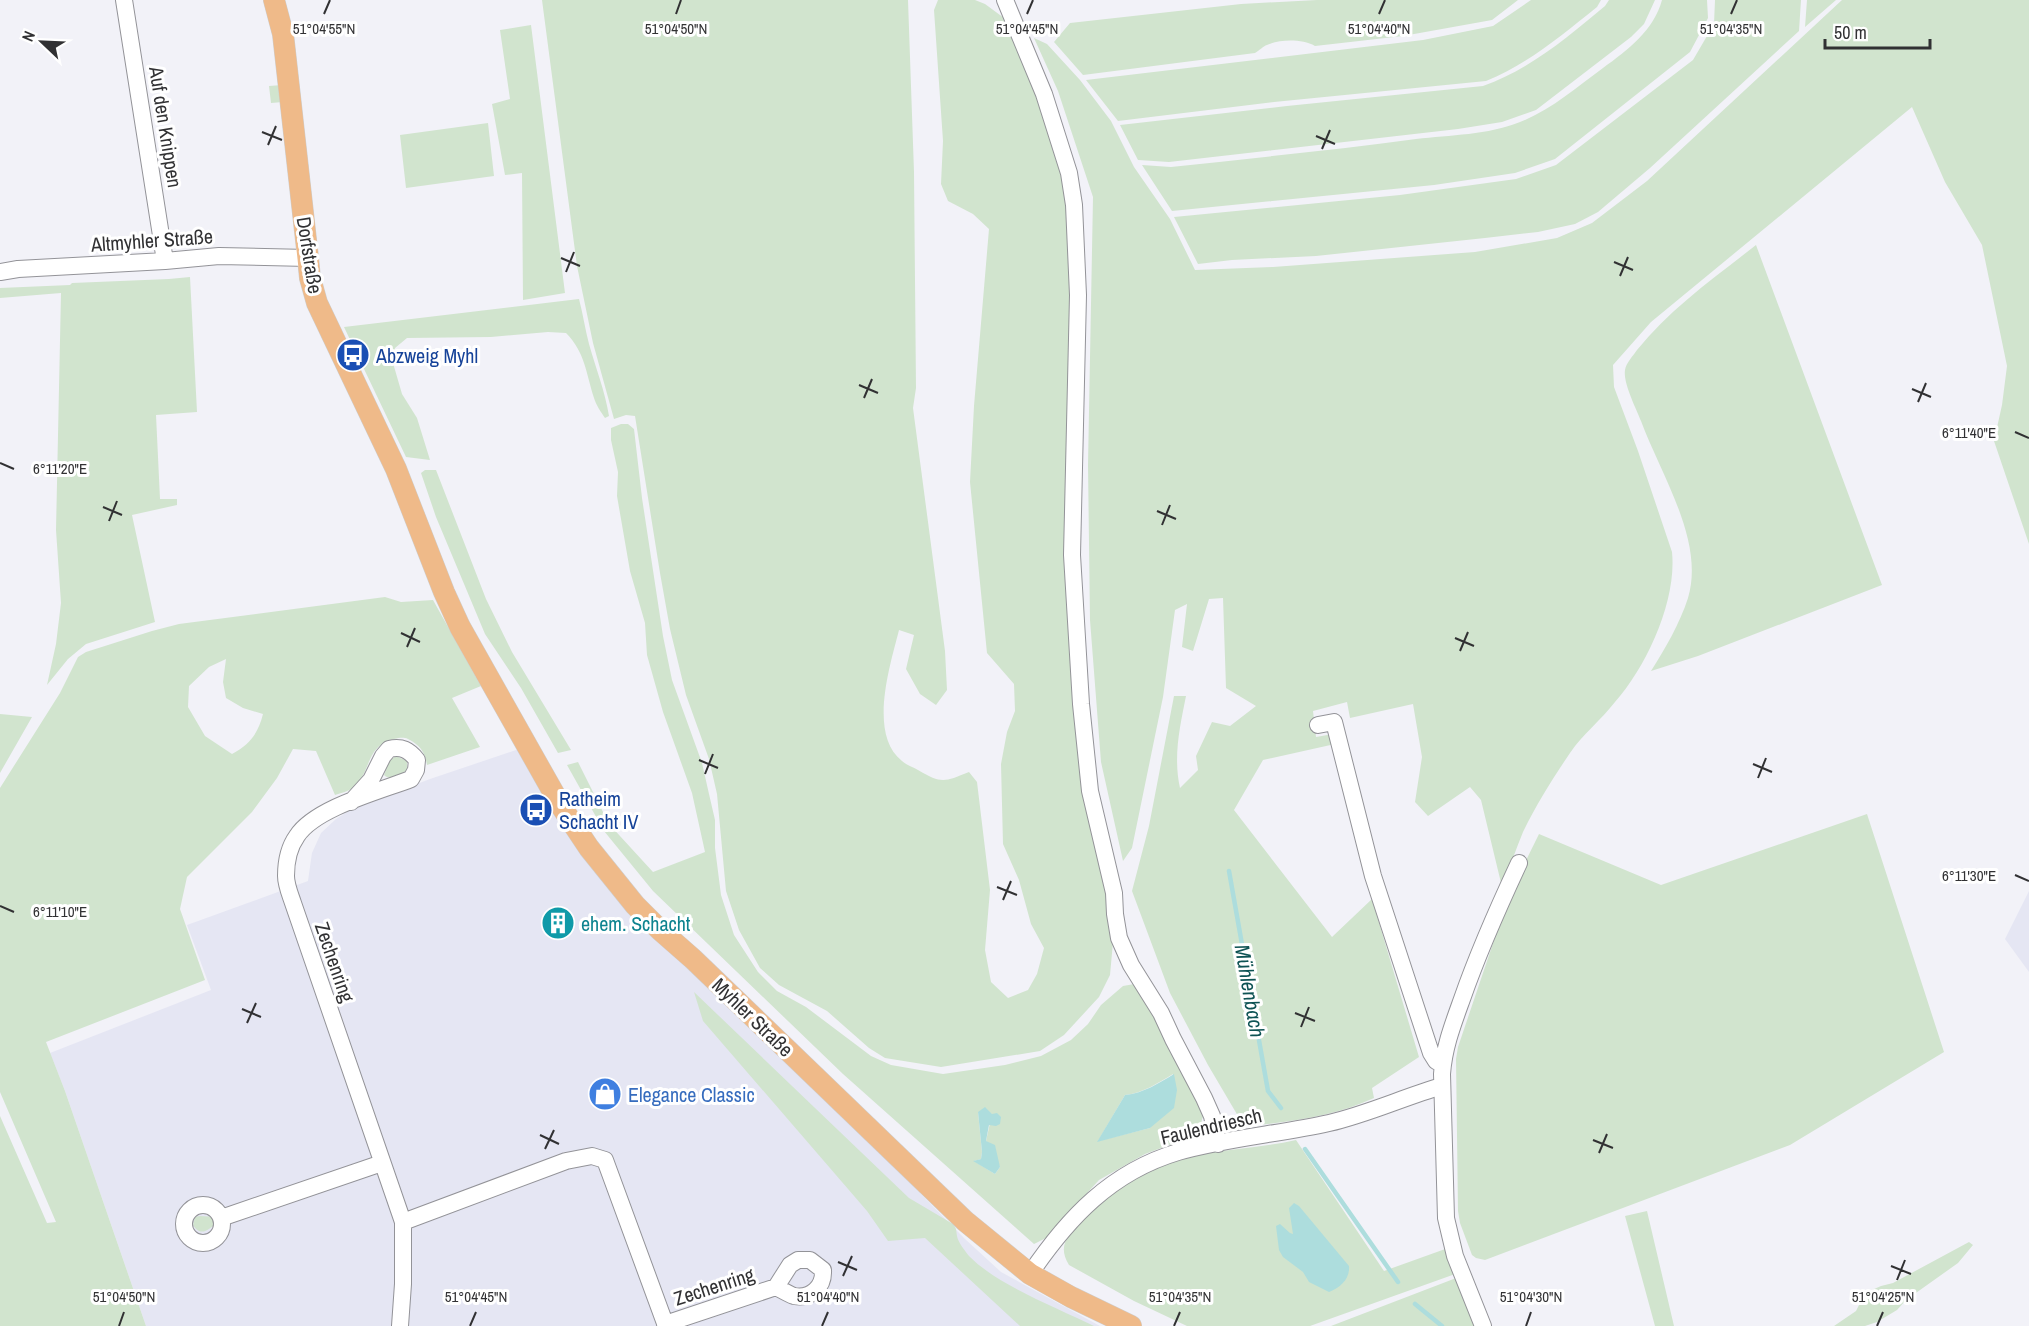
<svg xmlns="http://www.w3.org/2000/svg" width="2029" height="1326" font-family="'Archivo Narrow',sans-serif">
	<rect width="100%" height="100%" fill="#f2f2f8"/>
	<!-- built -->
	<path fill="#e5e6f3" d="M519 749 560 813 898 1171 965 1239 1001 1272 1100 1326H146L65 1091 50 1053 211 990 187 925 308 881 312 853 321 833 336 819 352 809 430 779Z
		M2029 891V972L2005 939Z"/>
	<!-- green -->
	<path fill="#d1e4ce" fill-rule="evenodd" d="M542 0H908L914 172 916 388 913 408 945 651 947 690 936 705 920 694 906 669 914 635 899 630C890 666 868 734 902 761 906 765 913 767 918 770 942 784 944 782 969 772L977 782 990 890 985 950 991 982 1008 998 1028 990 1037 974 1044 948 1031 924 1019 880 1003 844 1001 764 1007 732 1015 711 1014 684 987 653 970 482 974 406 989 229 973 214 948 201 941 184 943 141 934 10 938 0H975L985 4 1023 32 1074 170 1077 591 1113 942 1110 975 1099 997 1064 1035 1040 1051 941 1067 885 1058 869 1048 827 1011 779 985 760 968 739 930 726 891 717 794 709 759 686 695 670 629 660 573 635 416 626 415 614 419 593 343 577 266Z
		M1317 0H1518L1492 20 1403 36 1315 46C1302 39 1281 39 1267 45 1263 46 1259 51 1255 53L1083 75 1054 42 1070 23 1241 4Z
		M1531 0H1601L1597 7C1562 35 1528 64 1486 81L1274 102 1118 121 1086 80 1423 40 1493 26Z
		M1609 0H1655L1644 24 1631 37 1536 110 1502 122 1458 129 1169 162 1138 160 1120 125 1287 106 1483 86C1529 70 1568 37 1605 6Z
		M1662 0H1707L1708 18 1690 52 1555 159 1515 173 1434 185 1172 211 1142 165 1171 167C1253 158 1335 150 1416 139 1450 135 1488 135 1520 122 1551 110 1577 87 1603 68 1628 50 1654 30 1662 0Z
		M1715 0H1801L1799 31 1650 168 1598 212 1575 224 1538 232 1485 238 1316 256 1232 260 1198 264 1174 217 1400 195 1516 179 1556 165 1693 60 1714 24Z
		M1807 0H1836L1805 27Z
		M1842 0H2029V544L1994 441 2002 405 2007 366 1982 245 1945 182 1912 107 1651 322 1613 365 1614 387 1638 451 1672 552C1677 600 1647 666 1615 702 1601 720 1583 734 1570 753 1553 778 1536 805 1523 832 1516 849 1509 869 1502 887L1481 800 1470 787 1428 816 1415 802 1422 757 1413 704 1350 718 1347 702 1313 711 1316 737 1333 734 1335 744 1263 760 1234 810 1332 937 1372 899 1419 1057 1372 1088 1374 1098C1335 1116 1294 1121 1252 1126L1238 1116 1208 1065 1170 993 1132 891 1149 826 1174 696H1186C1180 726 1173 757 1180 788L1198 770 1196 756 1212 722 1230 726 1256 706 1226 688 1223 598 1209 599 1193 651 1182 647 1187 604 1175 610 1163 697 1132 848 1123 861 1101 762 1090 620 1088 465 1093 197 1058 91 1034 38 1047 44 1080 80 1111 121 1134 167 1170 219 1195 270 1273 267 1475 252 1557 238 1592 223 1647 181Z
		M531 25 565 293 523 300 522 173 505 175 492 104 510 99 500 30Z
		M282 85 283 102 271 103 269 86Z
		M488 123 494 176 406 188 400 135Z
		M1756 245 1882 585 1698 656 1651 671C1665 649 1680 623 1688 598 1705 541 1661 475 1641 421 1636 408 1623 383 1625 370 1626 363 1633 356 1637 350 1670 309 1714 278 1756 245Z
		M190 277 197 412 156 415 160 499H177V505L132 515 155 622 86 644 68 659 47 685 56 644 61 603 56 530 61 293 0 298V288L70 285 72 283 169 279Z
		M579 299C583 314 585 329 589 344 596 369 605 391 609 416L605 418C601 412 596 405 594 398 586 373 585 352 566 333L548 332 491 337 407 338 395 348 393 363 402 394 417 418 430 460 406 457 344 327Z
		M621 424H628L634 429 642 498 663 636 672 680 702 763 709 794 715 820V848L721 895 734 935 758 972 777 991 806 1007 871 1056 891 1065 943 1074 1005 1065 1041 1056 1071 1040 1088 1024 1101 1005 1123 986 1140 983 1206 1106 1199 1130 1180 1141 1145 1154 1099 1180 1046 1238 1034 1244 843 1074 653 891 604 831 567 765 578 762 609 824 653 872 705 852 692 793 663 712 647 655 645 623 630 571 617 496 618 472 611 440V428ZM1173 1074 1150 1128 1098 1141 1125 1095C1143 1093 1158 1083 1173 1074ZM978 1112 992 1114 986 1141 1000 1167 995 1174 974 1161 981 1159 982 1152Z
		M425 470H436L486 599 512 652 571 750 558 753 521 688 485 634 436 517 421 473Z
		M385 597 401 602 433 600 481 686 452 698 480 747 427 765C425 752 420 745 408 739 403 737 400 738 394 739 365 746 372 772 353 788 349 791 341 793 335 795L316 751 293 749 277 778 252 812 187 877 180 909 205 980 46 1042 65 1091 146 1326H0V1116L47 1223 56 1222 0 1092V788L60 693 78 657 86 652 152 631 179 624ZM226 659 223 682 226 698 243 708 263 714C258 734 249 745 232 754L205 736 188 707 189 686 209 667Z
		M0 714 32 717 0 773Z
		M396 756 407 761V770C401 775 390 781 384 775L390 760Z
		M1867 814 1944 1052 1790 1145 1485 1260 1476 1258 1472 1255 1460 1223 1458 1211 1456 1059 1458 1047 1510 893 1539 834 1661 885Z
		M694 992 909 1198 953 1224C957 1229 956 1230 957 1236 958 1242 965 1251 969 1256 997 1285 1058 1308 1094 1326H1020L925 1238 888 1241 867 1211 703 1021Z
		M1296 1140 1384 1271 1448 1248 1458 1273 1310 1326H1187L1134 1301 1069 1265C1057 1245 1068 1236 1081 1222 1112 1188 1154 1163 1200 1154 1232 1149 1265 1147 1296 1140Z
		M1647 1211 1674 1326H1655L1625 1216Z
		M200 1216 218 1217V1222C209 1229 201 1238 193 1225L195 1217Z
		M1969 1242 1973 1245 1958 1263 1906 1300 1897 1310 1877 1322 1865 1326H1834L1856 1311 1865 1293 1881 1286 1893 1283Z
		M1464 1275 1485 1326H1331Z"/>
	<!-- water -->
	<path fill="#addddd" d="M1174 1074 1177 1090 1174 1108 1150 1128 1097 1142 1125 1095C1144 1093 1159 1083 1174 1074Z
		M985 1107 992 1114 997 1113 1001 1117 1000 1124 996 1126 989 1125 986 1141 995 1145 1000 1167 995 1174 973 1161 981 1159 982 1152 978 1112Z
		M1294 1203 1299 1206 1349 1266C1350 1279 1341 1287 1329 1292L1309 1282 1303 1272 1283 1257 1279 1250 1276 1226 1280 1224 1290 1233 1293 1234 1289 1208Z"/>
	<g fill="none" stroke-linecap="round" stroke-linejoin="round">
		<!-- stream -->
		<path stroke="#addddd" stroke-width="4.5" d="M1229 871 1268 1091 1281 1108
			M1305 1149 1398 1282
			M1415 1304 1442 1326"/>
		<!-- minor casing -->
		<g stroke="#939398" stroke-width="18">
			<path id="minor" d="M124 0 165 261
				M1005 0 1044 94 1069 173 1074 205 1078 295 1072 555 1081 704 1090 791 1114 893 1115 914 1119 938 1131 965 1161 1013 1173 1039 1204 1098 1212 1116 1218 1144
				M0 272 18 269 165 261 219 256 308 258
				M1318 725 1334 722 1373 876 1431 1053 1436 1061 1443 1065
				M351 802 371 780 383 756 389 749C402 746 409 750 417 760L416 770 411 779C380 791 315 808 297 836 289 847 286 863 286 876 286 885 290 894 293 903L403 1222
				M184 1224a19 19 0 1 1 38 0a19 19 0 1 1-38 0Z
				M221 1218 382 1163
				M798 1260H810L823 1270C824 1287 811 1299 794 1296 788 1294 782 1290 776 1287L790 1265Z
				M1030 1274C1068 1218 1111 1172 1178 1152 1227 1138 1280 1134 1329 1123 1368 1114 1404 1097 1442 1086
				M665 1324 776 1287
				M400 1326 403 1284V1222L566 1161 592 1156 605 1160 666 1326
				M1483 1326 1455 1256 1446 1218 1442 1074C1444 1047 1453 1024 1462 999 1478 953 1498 908 1519 863"/>
		</g>
		<!-- major casing -->
		<g stroke="#cecece" stroke-width="22">
			<path id="major" d="M274 0 283 34 308 258 310 278 317 303 396 469 444 592 460 627 561 806 589 848 635 905 660 930 693 959 965 1221 1030 1274 1071 1297 1131 1326"/>
		</g>
		<!-- minor -->
		<use href="#minor" stroke="#fff" stroke-width="16"/>
		<!-- major -->
		<use href="#major" stroke="#efba89" stroke-width="21"/>
	</g>
	<!-- ticks -->
	<path fill="none" stroke="#313133" stroke-width="2" d="M324 14 330 0M676 14 681 0M1027 14 1033 0M1379 14 1385 0M1731 14 1737 0M262 132 282 140M1316 136 1335 144M268 145 276 126M1322 149 1330 130M561 258 580 266M1614 262 1633 270M566 272 574 252M1620 276 1628 257M859 385 878 393M1912 389 1931 397M864 398 872 379M1918 402 1926 383M2015 432 2029 438M0 463 14 469M103 507 122 515M1157 511 1176 519M109 521 117 501M1162 525 1170 505M401 633 420 642M1455 638 1474 646M407 647 415 628M1460 651 1468 632M699 760 718 768M1753 764 1772 772M705 774 713 754M1758 778 1766 758M2015 875 2029 881M997 887 1017 895M1003 900 1011 881M0 906 14 912M242 1009 261 1017M1295 1013 1315 1021M247 1023 256 1003M1301 1027 1309 1007M540 1135 559 1144M1593 1140 1613 1148M545 1149 554 1130M1599 1153 1607 1134M838 1262 857 1270M1891 1266 1911 1274M843 1276 852 1256M1897 1280 1905 1260M119 1326 124 1312M470 1326 476 1312M822 1326 828 1312M1174 1326 1180 1312M1526 1326 1531 1312M1877 1326 1883 1312"/>
	<!-- icons -->
	<defs>
		<g id="bus-disc" transform="scale(1.725)"><circle r="9.5" fill="#1a4fb4" stroke="#fff"/><path d="M-5-6H5V4H4V6H2V4H-2V6H-4V4H-5ZM-3.5-4V0h7V-4ZM-3.5 1.2v1.5H-2V1.2ZM2 1.2v1.5H3.5V1.2Z" fill="#fff"/></g>
		<g id="building-disc" transform="scale(1.725)"><circle r="9.5" fill="#0f9aa8" stroke="#fff"/><path d="M-4-6H4V6H1V3H-1V6H-4ZM-2.5-4.3h1.7v1.8h-1.7ZM.8-4.3h1.7v1.8H.8ZM-2.5-1h1.7V.8h-1.7ZM.8-1h1.7V.8H.8Z" fill="#fff"/></g>
		<g id="shop-disc" transform="scale(1.725)"><circle r="9.5" fill="#3f7fe0" stroke="#fff"/><path d="M-5-2.5h2.3a2.7 3.5 0 0 1 5.4 0H5L5.5 6h-11ZM-1.5-2.5h3a1.5 2.3 0 0 0-3 0Z" fill="#fff"/></g>
	</defs>
	<g fill-rule="evenodd">
		<use href="#bus-disc" x="353" y="355"/>
		<use href="#bus-disc" x="536" y="810"/>
		<use href="#building-disc" x="558" y="923"/>
		<use href="#shop-disc" x="605" y="1094"/>
	</g>
	<g text-anchor="middle" dominant-baseline="central" stroke-width="6" stroke-linejoin="round" paint-order="stroke">
		<!-- street labels -->
		<g font-size="20" fill="#313133" stroke="#fff">
			<text transform="translate(166 127) rotate(81)">Auf den Knippen</text>
			<text transform="translate(152 240) rotate(-4)">Altmyhler Straße</text>
			<text transform="translate(310 255) rotate(81)">Dorfstraße</text>
			<text transform="translate(335 962) rotate(71)">Zechenring</text>
			<text transform="translate(753 1017) rotate(44)">Myhler Straße</text>
			<text transform="translate(1211 1126) rotate(-13)">Faulendriesch</text>
			<text transform="translate(714 1286) rotate(-18)">Zechenring</text>
		</g>
		<!-- transit labels -->
		<g font-size="20" fill="#164399" stroke="#fff" text-anchor="start">
			<text x="376" y="355">Abzweig Myhl</text>
			<text x="559" y="798">Ratheim<tspan x="559" dy="23">Schacht IV</tspan></text>
		</g>
		<!-- culture labels -->
		<g font-size="20" fill="#0d838f" stroke="#fff" text-anchor="start">
			<text x="581" y="923">ehem. Schacht</text>
		</g>
		<!-- shop labels -->
		<g font-size="20" fill="#366cbe" stroke="#fff" text-anchor="start">
			<text x="628" y="1094">Elegance Classic</text>
		</g>
		<!-- water labels -->
		<g font-size="21" font-style="italic" fill="#0e5354" stroke="#fff">
			<text transform="translate(1250 991) rotate(80)">Mühlenbach</text>
		</g>
	</g>
	<g font-size="15" text-anchor="middle" fill="#313133" stroke="#fff" stroke-width="6" stroke-linejoin="round" paint-order="stroke">
		<text x="1027" y="34">51°04'45"N</text>
		<text x="1731" y="34">51°04'35"N</text>
		<text x="324" y="34">51°04'55"N</text>
		<text x="676" y="34">51°04'50"N</text>
		<text x="1379" y="34">51°04'40"N</text>
		<text x="1969" y="438">6°11'40"E</text>
		<text x="60" y="474">6°11'20"E</text>
		<text x="1969" y="881">6°11'30"E</text>
		<text x="60" y="917">6°11'10"E</text>
		<text x="124" y="1302">51°04'50"N</text>
		<text x="476" y="1302">51°04'45"N</text>
		<text x="828" y="1302">51°04'40"N</text>
		<text x="1180" y="1302">51°04'35"N</text>
		<text x="1531" y="1302">51°04'30"N</text>
		<text x="1883" y="1302">51°04'25"N</text>
	</g>
	<!-- north arrow -->
	<g transform="translate(42 42) rotate(293)" stroke="#ffffff" stroke-width="4.5" paint-order="stroke">
	<path d="M0-4.5L10 22L0 15L-10 22Z" fill="#313133"/>
	<text y="-9" font-size="16" font-weight="bold" text-anchor="middle" fill="#313133">N</text>
	</g>
	<!-- scale -->
	<path d="M1825 39v9h105v-9" fill="none" stroke="#313133" stroke-width="3"/>
	<text x="1834" y="39" font-size="18" fill="#313133" stroke="#ffffff" stroke-width="4.5" paint-order="stroke">50 m</text>
</svg>
